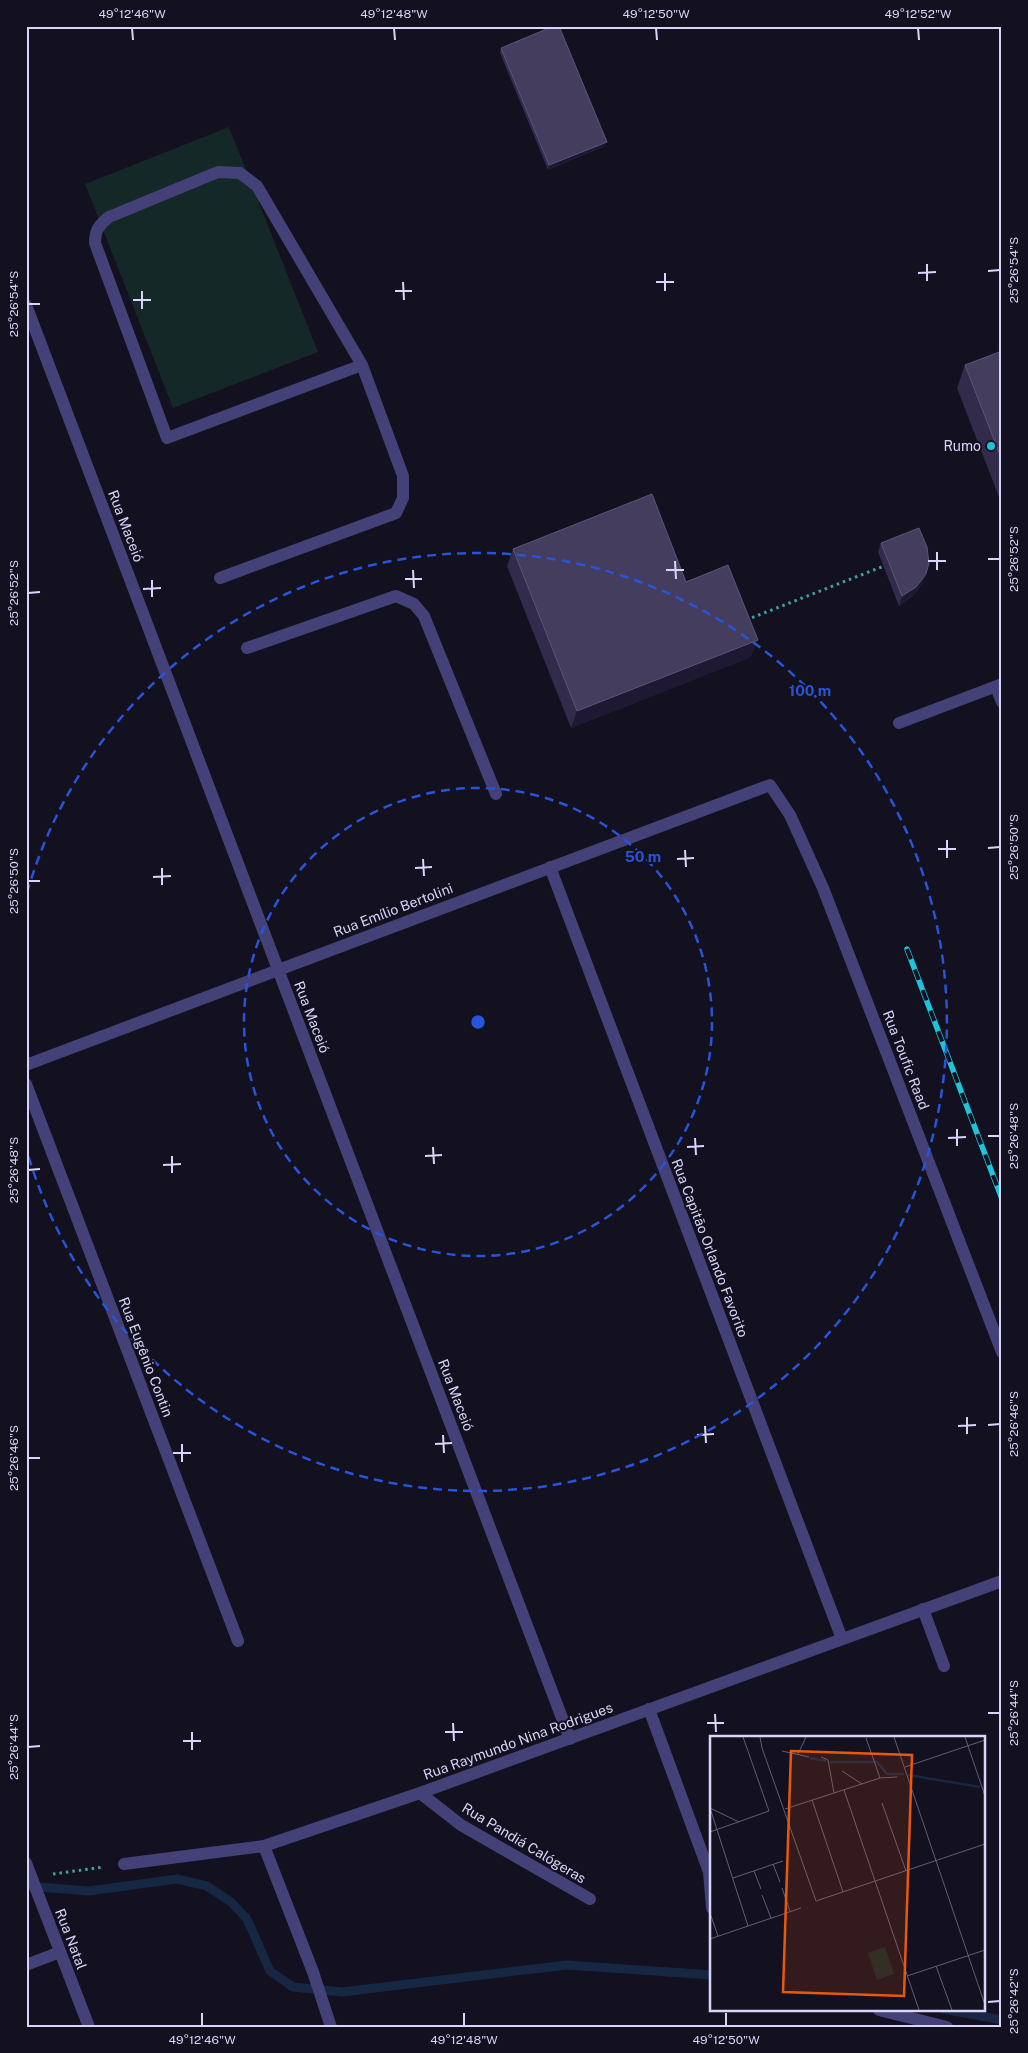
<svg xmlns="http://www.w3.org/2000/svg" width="1028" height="2053" font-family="'Public Sans',sans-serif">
	<rect width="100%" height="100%" fill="#13101f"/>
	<!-- green -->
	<path fill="#142828" d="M229 127 318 352 173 408 85 184Z"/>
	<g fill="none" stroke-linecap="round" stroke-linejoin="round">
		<!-- stream -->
		<path stroke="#162743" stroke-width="9" d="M26 1886 89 1891 177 1879 207 1886 231 1902 247 1919 270 1971 293 1987 342 1992 567 1965 712 1975
			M943 2009 1002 2020"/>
		<!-- path -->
		<path stroke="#3ea39f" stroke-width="3" stroke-dasharray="2.5 4" stroke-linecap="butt" d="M746 620 884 566
			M53 1874 104 1867"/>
		<!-- minor -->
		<path stroke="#444178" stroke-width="12" d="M26 305 570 1739
			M220 578 396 513 403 498V476L362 365 257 186 240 173 218 172 109 217C99 225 95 230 95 243L167 438 362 365
			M247 648 396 596 414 604 424 616 496 794
			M996 687 1002 702
			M899 723 1002 684
			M550 867 842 1639
			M26 1065 770 785 790 815 823 888 1002 1352
			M26 1084 238 1641
			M923 1609 944 1666
			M649 1709 709 1872 712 1908
			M420 1793 461 1825 590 1899
			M264 1846 313 1972 331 2027
			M26 1863 89 2027
			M124 1864 264 1846 420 1793 1002 1581
			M26 1965 60 1952
			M879 2010 947 2027"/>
		<!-- rail casing -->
		<g stroke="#1ec4db" stroke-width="5.5">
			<path id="rail" d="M907 949 1002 1199"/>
		</g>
		<!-- rail -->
		<use href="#rail" stroke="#13101f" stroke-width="4" stroke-dasharray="11" stroke-linecap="butt"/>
	</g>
	<!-- wall -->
	<path fill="#322b4b" d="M501 48 605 146 548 170 500 53Z
		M1002 351V505L957 388 965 365Z
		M881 543 922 584 913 596 899 606 878 552Z
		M513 549 686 582 751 657 571 728 507 566Z"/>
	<!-- shaded-wall -->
	<path fill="#1e1832" d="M607 142 605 146 548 170 549 165Z
		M926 574 922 584 913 596 899 606 902 596Z
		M758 640 751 657 571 728 577 711Z"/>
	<!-- building -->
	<path fill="#443d5e" stroke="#5b5576" d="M554 26H559L607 142 549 165 501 48Z
		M1002 351V460L965 365Z
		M652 494 686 582 728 565 758 640 577 711 513 549Z
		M919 528 927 547 929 563 926 574 916 587 902 596 881 543Z"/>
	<!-- ticks -->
	<path fill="none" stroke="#d9d4f9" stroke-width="2" d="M132 28 133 40M394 28 395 40M656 28 657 40M918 28 919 40M927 264V281M988 271 1000 270M665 273V291M918 273 936 272M403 282 404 300M656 282H674M142 291V309M395 291H412M133 300H151M28 304H40M937 552V570M988 559H1000M675 561 676 579M928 561H946M413 570 414 588M666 570H684M405 579H422M152 580V597M143 589 161 588M28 593 40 592M947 840V858M988 848 1000 847M938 849H956M685 850 686 867M423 859 424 876M677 859 694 858M162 868V885M415 868 432 867M153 877 171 876M28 881H40M957 1129V1146M988 1136H1000M695 1138 696 1155M948 1138 966 1137M433 1147 434 1164M687 1147 704 1146M172 1156V1173M425 1156 442 1155M163 1165 181 1164M28 1170 40 1169M967 1417V1434M988 1425 1000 1424M705 1426 706 1443M958 1426 976 1425M443 1435 444 1453M697 1435 714 1434M182 1444V1462M435 1444 452 1443M173 1453H191M28 1458H40M988 1713H1000M715 1714 716 1732M453 1723 454 1741M707 1723H724M192 1732V1750M445 1732H463M183 1741H201M28 1747 40 1746M988 2002 1000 2001M202 2013V2026M464 2013V2026M726 2013V2026"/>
	<!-- distance rings -->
	<g fill="none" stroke="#2655da" stroke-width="2.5" stroke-dasharray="9 6">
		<circle cx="478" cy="1022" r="234"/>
		<path d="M27 893A469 469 0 1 1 27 1151"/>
	</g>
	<!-- markers -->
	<circle fill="#1ec4db" stroke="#13101f" stroke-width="2" cx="991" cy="446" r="5"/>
	<g text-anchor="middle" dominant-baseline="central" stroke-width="4" stroke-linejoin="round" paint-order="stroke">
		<!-- poi labels -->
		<g font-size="14" fill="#d9d4f9" stroke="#13101f" text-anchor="end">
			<text x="981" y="446">Rumo</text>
		</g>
		<!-- street labels -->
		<g font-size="14" fill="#d9d4f9" stroke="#13101f">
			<text transform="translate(126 526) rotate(69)">Rua Maceió</text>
			<text transform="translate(393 910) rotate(-21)">Rua Emílio Bertolini</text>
			<text transform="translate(312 1017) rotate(69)">Rua Maceió</text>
			<text transform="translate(906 1060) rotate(69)">Rua Toufic Raad</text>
			<text transform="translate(710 1248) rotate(69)">Rua Capitão Orlando Favorito</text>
			<text transform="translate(146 1357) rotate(69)">Rua Eugênio Contin</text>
			<text transform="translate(456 1395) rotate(69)">Rua Maceió</text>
			<text transform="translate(518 1741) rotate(-20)">Rua Raymundo Nina Rodrigues</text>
			<text transform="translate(524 1843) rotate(31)">Rua Pandiá Calógeras</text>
			<text transform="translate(71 1939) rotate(69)">Rua Natal</text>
		</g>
	</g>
	<!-- overview -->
	<g transform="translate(710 1736)">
		<rect width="275" height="275" fill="#13101f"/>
		<path d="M175 211 184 238 167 244 158 217Z" fill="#142828"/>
		<path fill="none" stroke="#162743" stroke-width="2.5" d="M100 22 116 25M120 26H167L177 38H194M198 39 270 51"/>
		<path fill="none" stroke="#625e76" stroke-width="1" d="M50 1 52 12 106 165 275 108M184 1 275 269M255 1 275 60M156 2 170 42M72 15 99 21M88 18 96 1M111 21 118 24 124 57M195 31 275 4M132 35 152 48M134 54 209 274M102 64 133 156M172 67 196 135M0 72 38 190M0 72 29 86M75 73 170 42 187 41M0 96 59 75 33 1M63 128 70 146M44 135 51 153M23 142 73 125M72 152 80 175M52 159 61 182M0 177 8 200M0 203 91 172M226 230 242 274M197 240 275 214"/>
		<path fill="#e8590c" fill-opacity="0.15" stroke="#e8590c" stroke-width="2.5" d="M81 15 202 19 194 260 73 256Z"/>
		<rect width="275" height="275" fill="none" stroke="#d9d4f9" stroke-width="2.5"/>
	</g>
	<circle cx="478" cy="1022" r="8" fill="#2655da" stroke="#13101f" stroke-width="2.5"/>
	<g font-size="15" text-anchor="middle" font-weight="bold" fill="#2655da" stroke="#13101f" stroke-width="4" stroke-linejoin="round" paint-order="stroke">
		<text x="810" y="696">100 m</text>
		<text x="643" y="862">50 m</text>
	</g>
	<!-- border -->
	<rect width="1028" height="2053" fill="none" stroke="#13101f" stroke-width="55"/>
	<rect x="28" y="28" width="972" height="1998" fill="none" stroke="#d9d4f9" stroke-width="2"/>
	<g font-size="12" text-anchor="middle" fill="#d9d4f9">
		<text x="132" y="18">49°12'46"W</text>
		<text x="394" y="18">49°12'48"W</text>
		<text x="656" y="18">49°12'50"W</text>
		<text x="918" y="18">49°12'52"W</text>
		<text transform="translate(1014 270) rotate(-90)" y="4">25°26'54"S</text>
		<text transform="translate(14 304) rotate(-90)" y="4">25°26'54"S</text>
		<text transform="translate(1014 559) rotate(-90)" y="4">25°26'52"S</text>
		<text transform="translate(14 593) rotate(-90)" y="4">25°26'52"S</text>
		<text transform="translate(1014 847) rotate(-90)" y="4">25°26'50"S</text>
		<text transform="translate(14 881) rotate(-90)" y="4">25°26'50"S</text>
		<text transform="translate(1014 1136) rotate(-90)" y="4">25°26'48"S</text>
		<text transform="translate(14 1170) rotate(-90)" y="4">25°26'48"S</text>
		<text transform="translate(1014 1424) rotate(-90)" y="4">25°26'46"S</text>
		<text transform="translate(14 1458) rotate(-90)" y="4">25°26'46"S</text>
		<text transform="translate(1014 1713) rotate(-90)" y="4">25°26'44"S</text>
		<text transform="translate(14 1747) rotate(-90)" y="4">25°26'44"S</text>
		<text transform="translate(1014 2001) rotate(-90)" y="4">25°26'42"S</text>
		<text x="202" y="2044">49°12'46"W</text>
		<text x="464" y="2044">49°12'48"W</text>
		<text x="726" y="2044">49°12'50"W</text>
	</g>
</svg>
